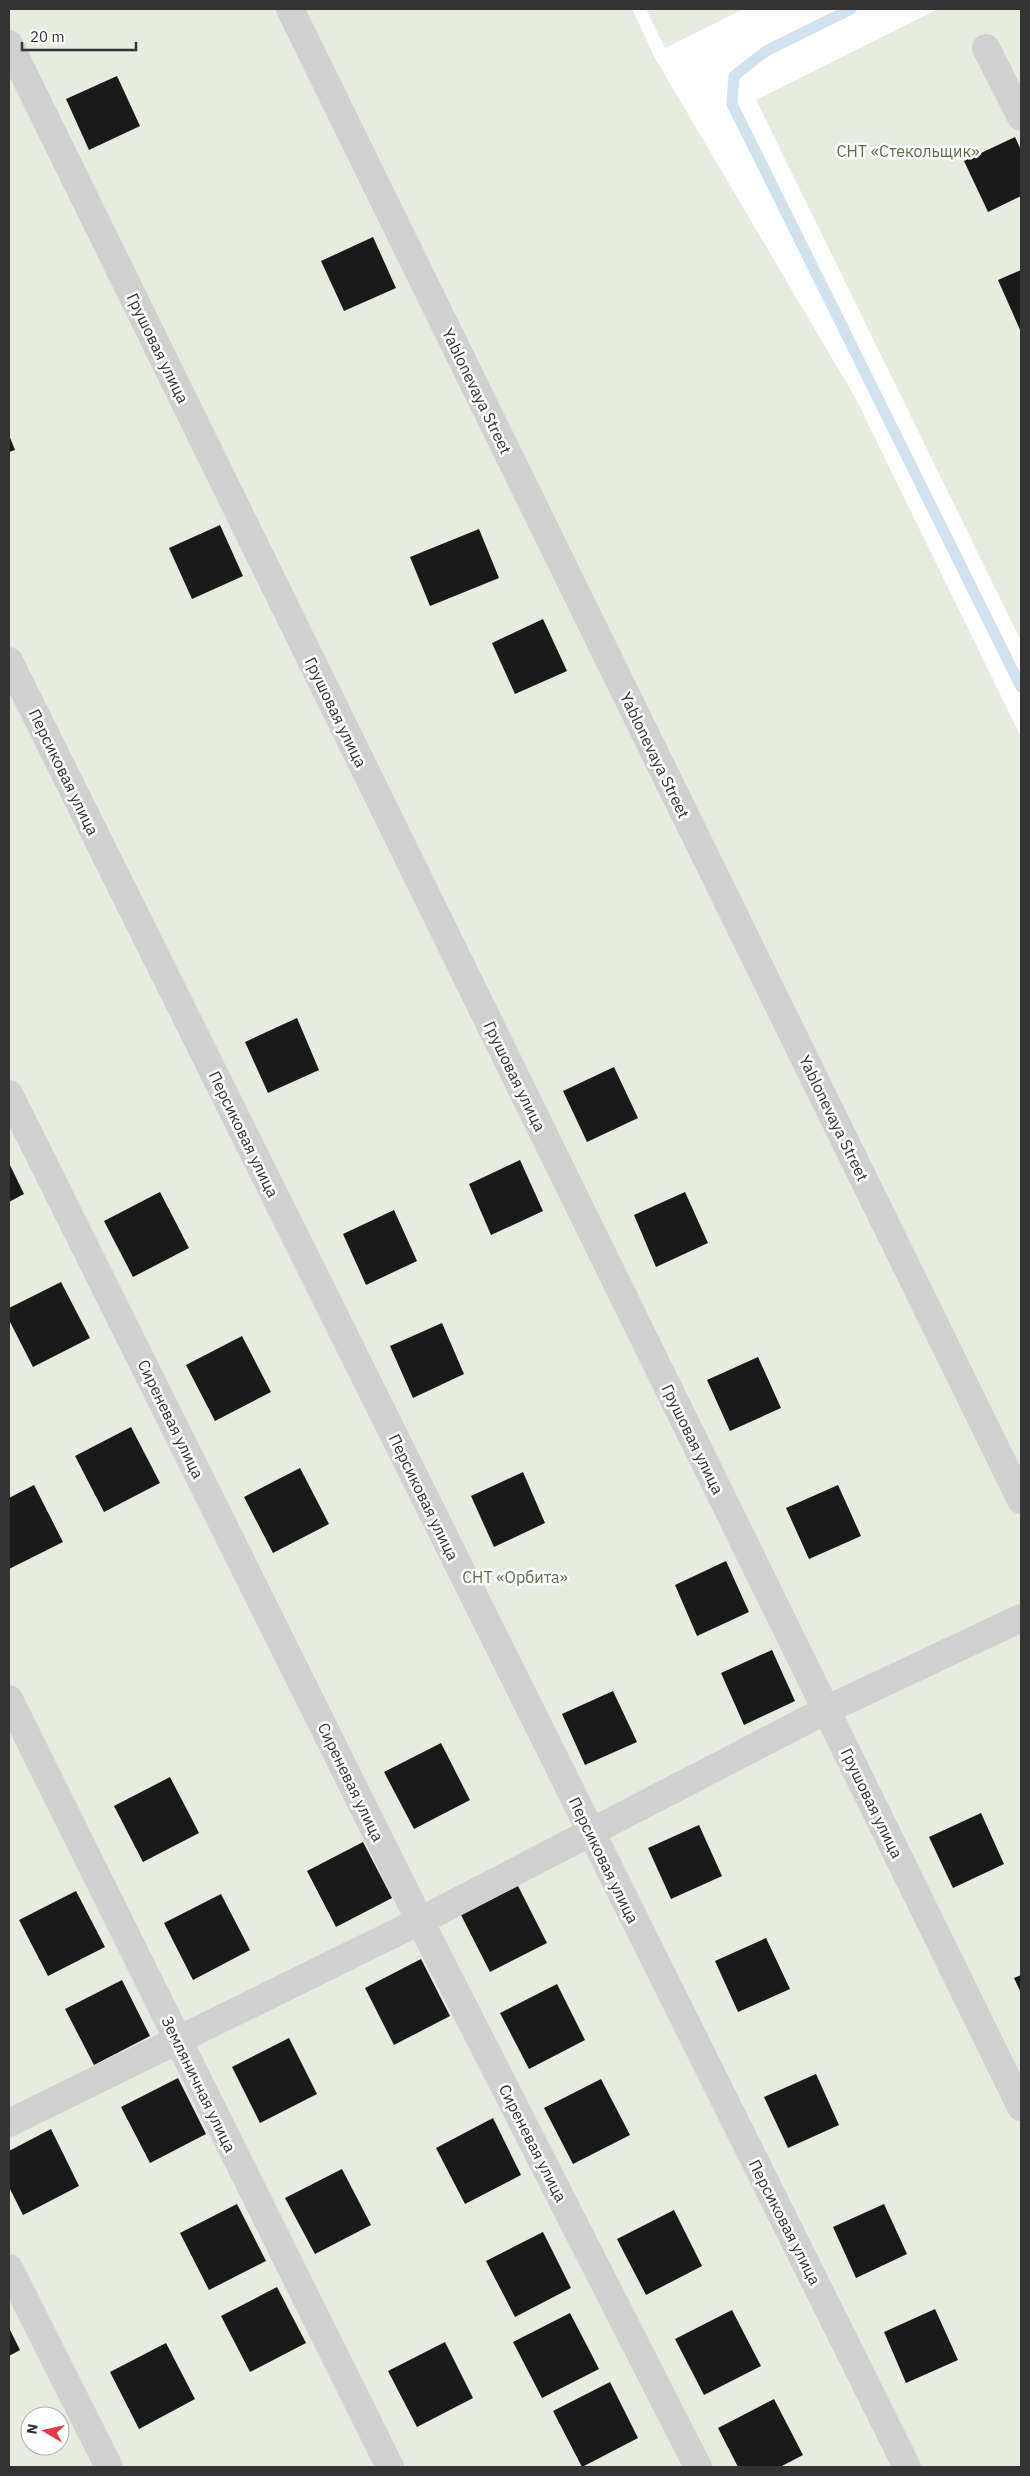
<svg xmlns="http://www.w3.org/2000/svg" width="1030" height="2476" font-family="'IBM Plex Sans',sans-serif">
	<rect width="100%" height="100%" fill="#fff"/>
	<!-- green -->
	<path fill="#e6ecdf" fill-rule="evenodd" d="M9 9H632L655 58 856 399 1021 737V2467H9ZM30 2416H60V2446H30Z
		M646 9H744L665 48Z
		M938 9H1021V641L756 100Z"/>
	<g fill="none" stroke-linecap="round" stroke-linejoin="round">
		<!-- stream -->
		<path stroke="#cfe2ee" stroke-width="11" d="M851 9 766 51 734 76 732 104 1021 687"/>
	</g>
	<!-- building -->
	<path fill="#1a1a1a" d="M117 76 140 126 89 150 66 99Z
		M1015 137 1021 150V196L988 212 964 161Z
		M373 237 396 288 344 311 321 261Z
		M1021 270V332L998 280Z
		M9 435 15 450 9 452Z
		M220 525 243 576 192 599 169 548Z
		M479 529 499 578 430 606 410 557Z
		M543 619 567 671 515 694 492 643Z
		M297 1018 319 1070 268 1093 245 1042Z
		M614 1067 638 1118 587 1142 563 1091Z
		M520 1160 543 1211 491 1235 469 1184Z
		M9 1163 24 1194 9 1202Z
		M160 1192 189 1248 133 1277 104 1221Z
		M685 1192 708 1243 656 1267 634 1215Z
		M394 1210 417 1261 366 1285 343 1234Z
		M61 1282 90 1338 33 1367 9 1320V1308Z
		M442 1323 464 1374 413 1398 390 1346Z
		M242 1336 271 1392 215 1421 186 1365Z
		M758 1357 781 1408 730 1431 707 1380Z
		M131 1427 160 1483 104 1512 75 1456Z
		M300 1468 329 1524 273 1553 244 1497Z
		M523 1472 545 1523 494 1547 471 1496Z
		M34 1485 63 1542 9 1569V1498Z
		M838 1485 861 1536 809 1559 786 1508Z
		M726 1561 749 1612 697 1636 675 1585Z
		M772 1650 795 1701 744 1725 721 1673Z
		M613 1691 637 1742 585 1765 562 1714Z
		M441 1743 470 1800 414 1829 384 1772Z
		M170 1777 199 1833 143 1862 114 1806Z
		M981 1813 1004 1864 953 1888 929 1837Z
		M699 1825 722 1876 671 1899 648 1848Z
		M363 1842 392 1898 336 1927 307 1871Z
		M518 1886 547 1943 490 1972 461 1915Z
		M76 1891 105 1947 48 1976 19 1920Z
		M221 1894 250 1950 193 1980 164 1923Z
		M766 1938 790 1989 738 2012 715 1961Z
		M421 1959 450 2016 394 2045 365 1988Z
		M1021 1975V1993L1014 1978Z
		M122 1980 150 2036 94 2065 65 2009Z
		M557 1984 585 2040 529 2069 500 2013Z
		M289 2038 317 2094 260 2123 232 2067Z
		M816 2074 839 2125 788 2148 764 2097Z
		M178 2078 206 2134 150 2163 121 2107Z
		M601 2079 630 2135 573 2164 544 2108Z
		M493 2118 521 2175 465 2204 436 2148Z
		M51 2129 79 2186 23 2215 9 2187V2151Z
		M342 2169 371 2225 315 2254 285 2198Z
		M237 2204 266 2261 209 2290 180 2233Z
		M884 2204 907 2254 856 2278 833 2227Z
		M674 2210 702 2266 646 2295 617 2239Z
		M543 2232 571 2288 515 2317 486 2261Z
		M277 2287 306 2343 250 2372 221 2316Z
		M935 2309 958 2360 906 2383 884 2332Z
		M732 2310 761 2366 704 2395 675 2339Z
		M570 2313 599 2369 542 2398 513 2342Z
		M9 2328 20 2350 9 2356Z
		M445 2342 473 2398 417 2427 388 2371Z
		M166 2343 195 2399 139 2429 110 2372Z
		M610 2382 638 2438 582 2467 553 2411Z
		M774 2399 803 2455 780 2467H738L718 2428Z"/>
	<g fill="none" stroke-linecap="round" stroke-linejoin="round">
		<!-- street -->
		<path stroke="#d0d0d0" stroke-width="28" d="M290 9 1021 1500
			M9 44 1021 2107
			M986 48 1021 117
			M9 661 907 2467
			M9 1094 420 1921 698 2467
			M9 1699 390 2467
			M9 2123 420 1921 826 1710 1021 1618
			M9 2268 109 2467"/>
	</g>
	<g text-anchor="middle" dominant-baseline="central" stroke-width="5" stroke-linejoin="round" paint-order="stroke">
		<!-- park labels -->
		<g font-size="16" fill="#56703f" stroke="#fff">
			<text x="908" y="151">СНТ «Стекольщик»</text>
			<text x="515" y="1577">СНТ «Орбита»</text>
		</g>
		<!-- street labels -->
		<g font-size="16" fill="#333" stroke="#fff">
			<text transform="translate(158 348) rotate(64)">Грушовая улица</text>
			<text transform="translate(477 391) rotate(64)">Yablonevaya Street</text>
			<text transform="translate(336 712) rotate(64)">Грушовая улица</text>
			<text transform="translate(655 755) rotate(64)">Yablonevaya Street</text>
			<text transform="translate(64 772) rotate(64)">Персиковая улица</text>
			<text transform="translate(515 1076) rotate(64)">Грушовая улица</text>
			<text transform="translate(834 1118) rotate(64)">Yablonevaya Street</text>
			<text transform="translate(244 1134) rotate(64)">Персиковая улица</text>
			<text transform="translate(171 1419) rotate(64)">Сиреневая улица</text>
			<text transform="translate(693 1439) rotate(64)">Грушовая улица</text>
			<text transform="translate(424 1497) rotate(64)">Персиковая улица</text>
			<text transform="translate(351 1782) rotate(64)">Сиреневая улица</text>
			<text transform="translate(872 1803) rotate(64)">Грушовая улица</text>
			<text transform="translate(604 1860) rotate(64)">Персиковая улица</text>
			<text transform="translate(199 2084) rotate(64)">Земляничная улица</text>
			<text transform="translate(533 2143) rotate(63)">Сиреневая улица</text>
			<text transform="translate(785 2222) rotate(63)">Персиковая улица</text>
		</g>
	</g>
	<!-- border -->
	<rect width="1030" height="2476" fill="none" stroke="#333333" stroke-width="20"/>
	<!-- north arrow -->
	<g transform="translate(45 2431) rotate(279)"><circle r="24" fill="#ffffff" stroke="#adadad"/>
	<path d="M0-4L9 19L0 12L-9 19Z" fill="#e63946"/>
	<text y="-8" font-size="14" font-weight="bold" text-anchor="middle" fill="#333333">N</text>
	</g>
	<!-- scale -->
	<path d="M22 42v8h114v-8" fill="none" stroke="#333333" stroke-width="2.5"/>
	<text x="30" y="42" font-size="15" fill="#333333" stroke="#ffffff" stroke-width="4" paint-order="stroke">20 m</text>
</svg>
